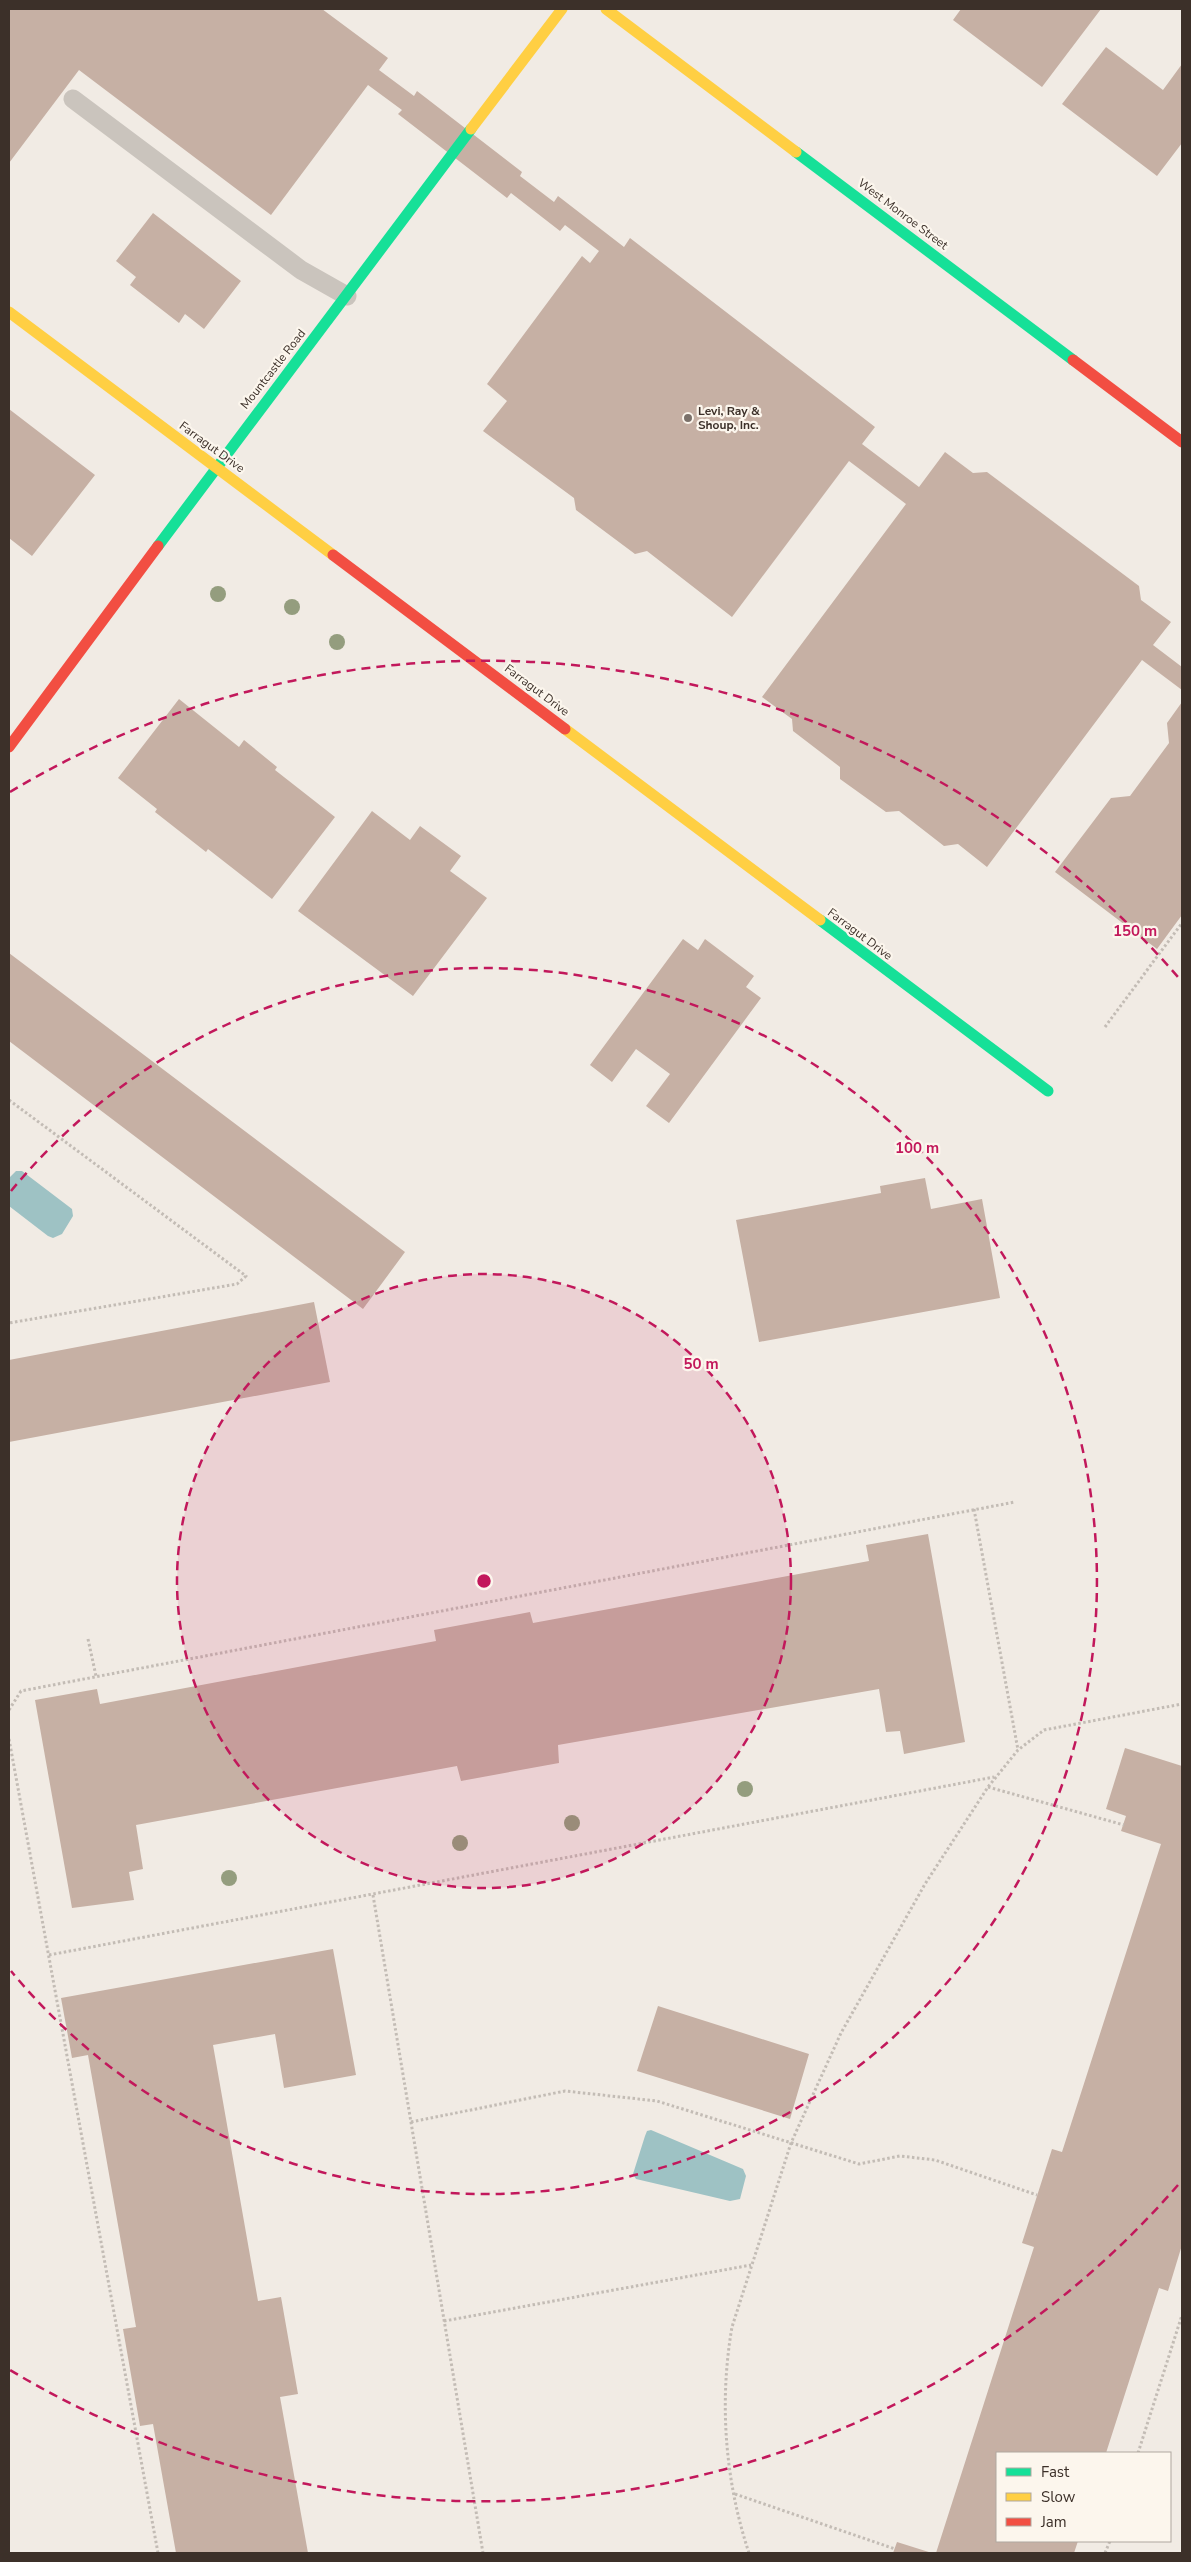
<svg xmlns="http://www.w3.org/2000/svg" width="1191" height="2562" font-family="'Nunito Sans',sans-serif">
	<rect width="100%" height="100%" fill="#f1ebe4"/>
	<!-- water -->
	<path fill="#9ec2c4" d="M16 1171H22L72 1209 73 1216 62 1234 53 1238 48 1236 9 1206V1178Z
		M651 2130 743 2169 746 2176 740 2199 730 2201 636 2179 633 2174 645 2136 647 2131Z"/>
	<!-- building -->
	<path fill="#c6b0a4" d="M9 9H322L388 58 379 70 414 96 417 91 522 172 520 176 554 202 558 196 624 247 630 238 875 427 862 444 919 487 945 452 973 473 987 472 1139 586 1141 600 1171 622 1153 645 1182 667V690L1142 660 987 867 958 844 944 846 899 811 886 812 840 779V767L793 731 792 719 762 697 906 504 849 461 732 617 647 551 635 554 576 510 574 498 483 431 507 401 487 384 582 256 590 263 599 251 565 225 560 231 511 193 507 198 398 114 402 110 368 85 271 215 79 70 9 163Z
		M961 9H1101L1042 87 953 20Z
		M1106 47 1163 90 1182 64V143L1157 176 1062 104Z
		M153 213 241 281 204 329 185 314 179 323 130 285 136 277 116 261Z
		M9 409 95 475 32 556 9 538Z
		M179 699 239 747 244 740 277 767 275 770 335 817 272 899 208 849 206 852 155 812 157 809 118 778Z
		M1182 702V915L1157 949 1055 872 1111 798 1130 796 1169 743 1167 723Z
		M372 811 410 840 420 826 461 856 450 871 487 898 413 996 298 911Z
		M683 939 698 950 705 939 754 976 746 987 761 998 669 1123 646 1106 670 1074 636 1049 612 1082 590 1065Z
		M9 953 405 1252 363 1309 9 1041Z
		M925 1178 931 1209 982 1199 1000 1298 759 1342 736 1220 881 1193 880 1186Z
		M314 1302 330 1382 9 1442V1360Z
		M928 1534 965 1742 904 1754 900 1731 886 1732 879 1689 558 1745 559 1763 461 1781 457 1766 136 1825 143 1869 129 1872 134 1900 72 1908 35 1700 97 1689 100 1704 436 1641 434 1630 530 1612 533 1623 869 1561 866 1545Z
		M1125 1748 1182 1766V2245L1168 2291 1159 2288 1106 2453H997V2541H1078L1074 2553H936L1034 2247 1022 2243 1052 2149 1062 2152 1161 1844 1121 1831 1126 1816 1106 1809Z
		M333 1949 356 2075 284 2088 275 2034 213 2045 258 2301 281 2297 298 2394 280 2397 308 2553H176L153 2424 140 2426 123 2329 136 2327 88 2055 72 2058 61 1998Z
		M658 2006 809 2054 790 2119 637 2071Z
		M897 2542 932 2553H893Z"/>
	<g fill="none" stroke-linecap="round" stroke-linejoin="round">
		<!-- path -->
		<path stroke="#c3bcb5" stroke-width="3" stroke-dasharray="2.5 2.5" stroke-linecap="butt" d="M1105 1027 1182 923
			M9 1100 246 1276 237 1284 9 1323
			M974 1509 1018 1750
			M88 1639 96 1676
			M9 1710 21 1691 1015 1502
			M9 1739 158 2553
			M988 1787 1124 1825
			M373 1895 483 2553
			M49 1955 994 1777
			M411 2122 565 2091 657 2101 859 2164 900 2156 935 2160 1037 2195
			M444 2321 751 2265
			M1138 2453 1182 2315
			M735 2494 895 2549
			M749 2553C725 2481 719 2402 732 2327L791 2143 841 2033 925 1884 988 1787 1018 1750 1044 1730 1182 1704
			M1105 2553 1110 2541"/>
		<!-- lane -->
		<path stroke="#cac4bd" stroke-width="19" d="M73 99 301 270 347 296"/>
		<!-- fast -->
		<path stroke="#16e098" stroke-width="11" d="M796 152 1073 360
			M158 546 471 129
			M820 920 1048 1091"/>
		<!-- slow -->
		<path stroke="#ffcf43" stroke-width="11" d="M606 9 796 152
			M471 129 562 9
			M9 312 333 555
			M565 729 820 920"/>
		<!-- jam -->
		<path stroke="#f24e42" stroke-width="11" d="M1073 360 1182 442
			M333 555 565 729
			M9 747 158 546"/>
	</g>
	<!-- trees -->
	<g fill="#949d7e">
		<circle cx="218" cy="594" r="8"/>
		<circle cx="292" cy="607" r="8"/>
		<circle cx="337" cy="642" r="8"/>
		<circle cx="745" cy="1789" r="8"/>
		<circle cx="572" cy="1823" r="8"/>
		<circle cx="460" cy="1843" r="8"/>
		<circle cx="229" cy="1878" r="8"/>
	</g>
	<!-- distance rings -->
	<circle cx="484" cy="1581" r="307" fill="#c2185b" fill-opacity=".12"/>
	<g fill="none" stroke="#c2185b" stroke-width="2.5" stroke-dasharray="9 6">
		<circle cx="484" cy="1581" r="307"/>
		<path d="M11 1191A613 613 0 1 1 11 1971"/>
		<path d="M1178 2185A920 920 0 0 1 10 2370M10 792A920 920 0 0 1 1178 977"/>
	</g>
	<!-- markers -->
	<circle fill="#7b716a" stroke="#fcf6ed" stroke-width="2" cx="688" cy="418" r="5"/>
	<g text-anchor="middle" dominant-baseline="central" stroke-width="4.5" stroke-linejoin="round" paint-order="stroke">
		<!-- street labels -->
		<g font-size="12" fill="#3c3029" stroke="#fcf6ed">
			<text transform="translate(903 214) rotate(37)">West Monroe Street</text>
			<text transform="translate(273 369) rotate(-52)">Mountcastle Road</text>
			<text transform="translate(212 447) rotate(36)">Farragut Drive</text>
			<text transform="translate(537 690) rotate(37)">Farragut Drive</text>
			<text transform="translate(860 934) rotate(37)">Farragut Drive</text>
		</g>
		<!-- poi labels -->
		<g font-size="12" font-weight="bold" fill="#3c3029" stroke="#fcf6ed" text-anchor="start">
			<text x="698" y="411">Levi, Ray &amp;<tspan x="698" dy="14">Shoup, Inc.</tspan></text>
		</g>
	</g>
	<circle cx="484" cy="1581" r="8" fill="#c2185b" stroke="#fcf6ed" stroke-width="2.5"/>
	<g font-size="15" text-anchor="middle" font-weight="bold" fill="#c2185b" stroke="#fcf6ed" stroke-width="4.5" stroke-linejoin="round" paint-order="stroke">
		<text x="1135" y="936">150 m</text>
		<text x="917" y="1153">100 m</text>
		<text x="701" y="1369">50 m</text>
	</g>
	<!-- border -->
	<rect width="1191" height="2562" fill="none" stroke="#3c3029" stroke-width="20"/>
	<!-- legend -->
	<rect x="996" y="2452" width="175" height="90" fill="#fcf6ed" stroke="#afa79f"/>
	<rect x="1006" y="2468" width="25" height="8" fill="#16e098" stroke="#afa79f"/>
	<text x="1041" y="2477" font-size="15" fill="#3c3029">Fast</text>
	<rect x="1006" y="2493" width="25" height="8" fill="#ffcf43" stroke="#afa79f"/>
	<text x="1041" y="2502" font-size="15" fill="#3c3029">Slow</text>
	<rect x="1006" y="2518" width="25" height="8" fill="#f24e42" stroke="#afa79f"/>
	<text x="1041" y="2527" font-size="15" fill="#3c3029">Jam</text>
</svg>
